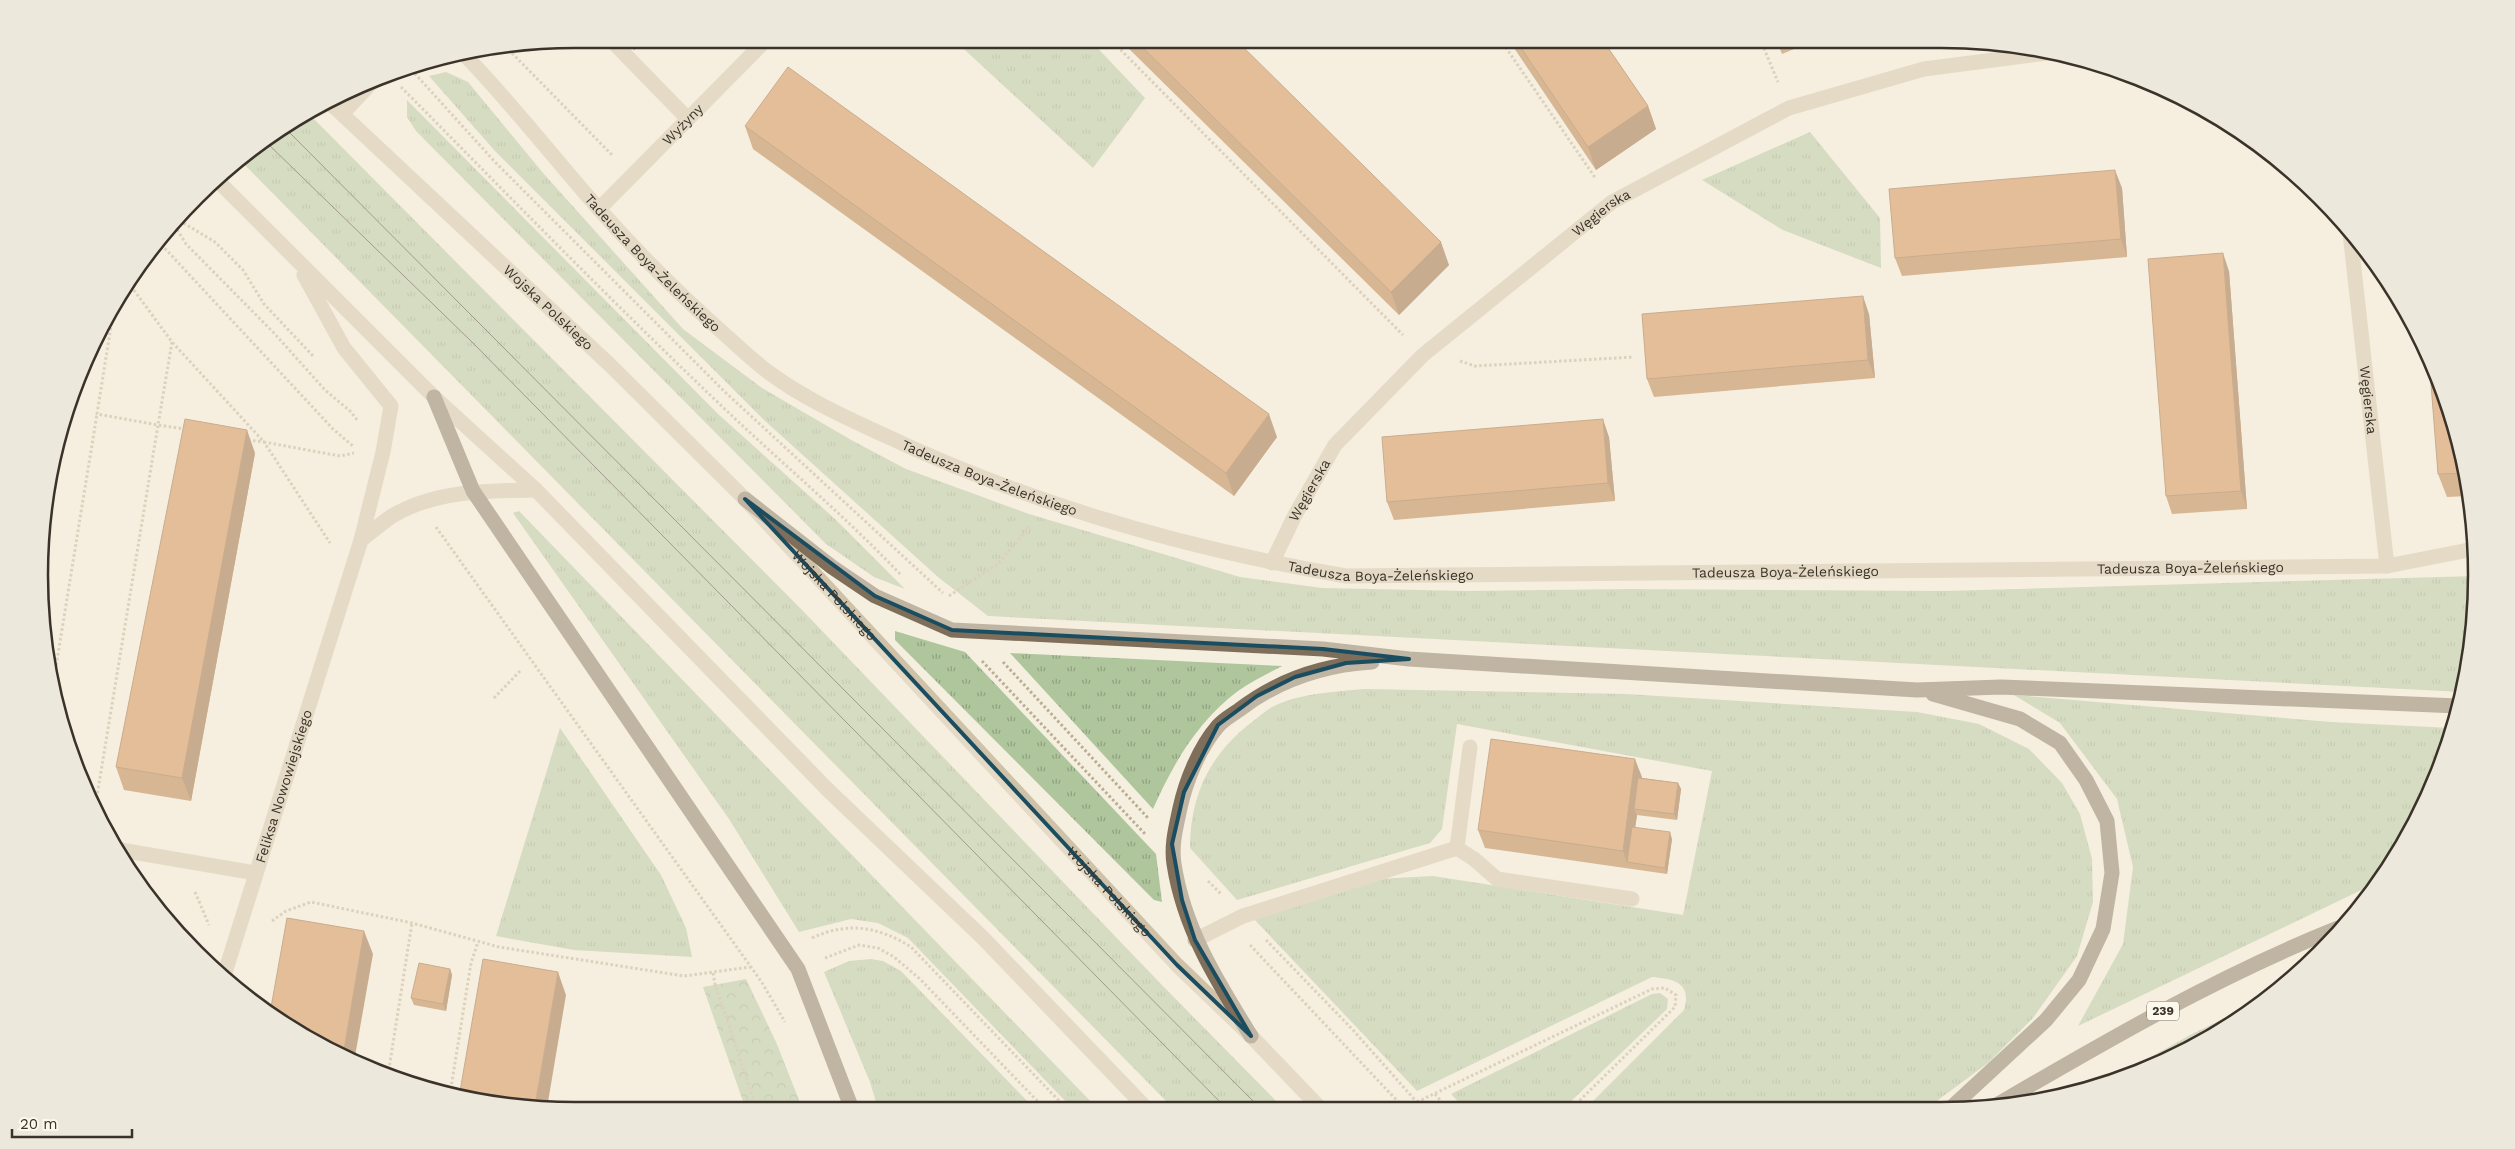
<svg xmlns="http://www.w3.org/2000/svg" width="2515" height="1149" font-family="'Work Sans',sans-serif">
	<defs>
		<pattern id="grass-tufts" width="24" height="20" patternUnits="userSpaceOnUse" patternTransform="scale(1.25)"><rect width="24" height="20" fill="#afc69d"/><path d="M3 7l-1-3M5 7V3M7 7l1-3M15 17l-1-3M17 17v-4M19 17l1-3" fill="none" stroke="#90a180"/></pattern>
		<pattern id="forest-crowns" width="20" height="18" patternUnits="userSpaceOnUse" patternTransform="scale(1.25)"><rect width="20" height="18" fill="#afc69d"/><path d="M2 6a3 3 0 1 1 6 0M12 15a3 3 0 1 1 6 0" fill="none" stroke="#90a180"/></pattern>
	</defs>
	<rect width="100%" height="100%" fill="#f5efdf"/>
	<!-- grass -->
	<path fill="url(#grass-tufts)" d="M953 39H1089L1145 98 1093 168Z
		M446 72 468 82 543 173 683 329 762 388 853 441 906 469 1029 514 1240 577 1322 588 1469 591 1632 589 1944 591 2476 576 2466 679 2462 692 988 616 938 577 764 420 495 151 429 76Z
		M407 100 718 414 835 519 905 589 874 577 826 544 416 131 407 117Z
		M306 111 804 612 1159 982 1283 1108H1173L239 159Z
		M1810 132 1880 218 1881 268 1783 230 1702 180Z
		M519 511 1098 1109H1073L908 938 878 923 851 919 799 932 729 819 513 513Z
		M895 631 965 652 1156 854 1162 902 1154 900 895 640Z
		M1010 653 1282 666C1267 674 1251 682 1238 691 1197 722 1173 764 1153 809Z
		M1364 689 1626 694 1917 712 1979 724 2029 749 2062 783 2080 814 2092 859 2093 902 2077 956 2033 1018 1988 1063 1930 1106 1587 1107 1684 1010C1692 983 1675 979 1652 977L1417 1091 1253 918 1376 879 1433 876 1683 915 1712 771 1457 724 1442 829 1430 843 1237 900 1190 848C1190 795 1210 754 1252 722 1259 717 1266 710 1274 706 1301 693 1334 692 1364 689Z
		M2014 695 2331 722 2451 728 2436 779 2376 883 2078 1026 2123 944 2133 867 2117 799 2060 723Z
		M560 728 661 875 686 928 692 957 574 950 496 936Z
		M871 959 883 961 901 971 1035 1109H878L870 1082 824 972 849 961Z
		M1660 993 1668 999 1667 1009 1565 1107H1463L1451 1094 1652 994Z
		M2270 996 2146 1069 2113 1078 2190 1035Z"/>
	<!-- forest -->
	<path fill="url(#forest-crowns)" d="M746 979 776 1042 803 1110H746L703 987Z"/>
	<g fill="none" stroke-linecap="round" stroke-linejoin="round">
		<!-- path -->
		<path stroke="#bbad93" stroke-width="3" stroke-dasharray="2.5 2.5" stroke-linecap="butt" d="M1110 39 1403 335
			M1500 39 1596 179
			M1760 39 1778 82
			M505 46 613 156
			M408 66 495 162 725 392 943 593
			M401 87C509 196 616 306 728 412 785 466 846 517 901 575
			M175 218 215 242 243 270 264 304 314 357
			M172 221 186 244 274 333 325 390 350 411 358 421
			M158 241 333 429 354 447
			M128 282 172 342 264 442 340 456 354 453
			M172 342 158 425 185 429
			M1460 361 1475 366 1634 357
			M248 440 264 442 330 543
			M436 527 761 981 785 1022
			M949 596 999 563 1030 526
			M982 661 1146 835
			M1003 662 1148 818
			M53 685 97 414
			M494 698 521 670
			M95 808 158 425 97 414 115 301
			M1208 881 1221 894
			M195 892 209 925
			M272 921 286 911 311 902 412 923 499 947 684 976 750 967
			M812 938C848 921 879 927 911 947L1067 1109
			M1266 940 1353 1030 1422 1108
			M1250 945 1404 1108
			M825 958 859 945 878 948 894 957 920 979 1045 1109
			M713 973 715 984 757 1110
			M388 1075 412 923
			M450 1094 471 963 478 942
			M1435 1094 1446 1107
			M1417 1102 1652 989 1665 988 1676 995 1675 1007 1573 1107"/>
		<!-- minor -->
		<g stroke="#cfc2a9" stroke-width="15">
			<path d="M610 39 688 119"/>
			<path id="s1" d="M461 51C510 101 552 156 598 208 637 252 679 294 722 332 738 346 754 362 771 374 805 399 845 417 884 435 1030 504 1187 549 1346 576L2387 566 2474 549"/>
			<path id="s2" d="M328 101 611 366 745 499 1177 965 1251 1036 1320 1108"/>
			<path d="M342 114 374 80"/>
			<path d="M215 178 434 397 536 490 828 790 983 938 1146 1108"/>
			<path id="s3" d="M599 209 767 39"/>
			<path id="s4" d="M2350 233 2387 566"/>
			<path d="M304 275 344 348 391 406 383 452 361 540"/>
			<path id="s5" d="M1272 563 1295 515 1335 445 1423 355 1612 202 1789 108 1924 69 2055 52"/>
			<path d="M1457 848 1470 747"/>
			<path d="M115 849 256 873"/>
			<path d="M1195 940 1243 916 1457 848 1474 859 1497 879 1632 899"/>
			<path id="s6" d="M223 979 361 540C371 532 382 523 392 516 436 490 487 491 536 490"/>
		</g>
		<!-- major -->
		<path stroke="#7e6e5a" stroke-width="15" d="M434 397 473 491 798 969 852 1109
			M745 499 832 567 875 596 952 630 1323 649 1409 659 1917 690 2001 687 2458 706
			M1933 694 2020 719 2060 743 2086 780 2107 821 2112 873 2103 929 2079 980 2046 1020 1953 1106
			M1251 1036C1217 981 1184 929 1174 864 1171 845 1176 827 1180 808 1186 781 1199 748 1218 726 1223 720 1232 715 1239 710 1278 680 1323 665 1372 662
			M1995 1106C2106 1041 2218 976 2338 928"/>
		<!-- tram -->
		<path stroke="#3b332a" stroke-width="1" d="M284 127 1260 1108
			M265 141 473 343 1226 1108"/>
	</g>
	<!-- wall -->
	<path fill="#b2713a" d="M623 39H647L634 50Z
		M1119 39H1235L1449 265 1399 315Z
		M1508 39H1602L1648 106 1656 129 1596 170Z
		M1776 39H1818L1782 54Z
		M745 126 1277 437 1234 496 753 149Z
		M2122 188 2127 257 1902 276 1895 258Z
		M2229 271 2247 509 2172 514 2166 496Z
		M1869 314 1875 378 1654 397 1647 379Z
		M1609 437 1615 501 1394 520 1387 502Z
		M255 453 191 801 124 790 116 767Z
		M2466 470 2468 496 2447 497 2438 474Z
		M1642 777V778L1678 783 1681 789 1677 820 1637 815 1635 828 1672 839 1667 874 1485 848 1478 830Z
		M450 969 452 975 446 1011 414 1005 411 998Z"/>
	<!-- shaded-wall -->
	<path fill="#915c2f" d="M637 39H647L634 50 632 44Z
		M1648 106 1656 129 1596 170 1588 147Z
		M2115 170 2122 188 2127 257 2121 239Z
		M1441 242 1449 265 1399 315 1391 292Z
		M2223 253 2229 271 2247 509 2241 491Z
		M1863 296 1869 314 1875 378 1868 360Z
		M1269 414 1277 437 1234 496 1226 473Z
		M1603 419 1609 437 1615 501 1608 483Z
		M247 430 255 453 191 801 182 778Z
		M53 457 47 489 49 470Z
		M1635 759 1642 777 1637 810 1634 809 1637 815 1630 863 1627 862 1623 851Z
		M1678 783 1681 789 1677 820 1674 814Z
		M1670 832 1672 839 1667 874 1665 868Z
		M364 931 373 954 354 1062 343 1056Z
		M450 969 452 975 446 1011 443 1004Z
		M558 972 566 995 547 1108 535 1106Z"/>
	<!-- building -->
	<path fill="#cf8343" stroke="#915c2f" d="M627 39H637L632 44Z
		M1134 39H1235L1441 242 1391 292Z
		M1515 39H1602L1648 106 1588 147Z
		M788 67 1269 414 1226 473 745 126Z
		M2115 170 2121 239 1895 258 1889 189Z
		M2223 253 2241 491 2166 496 2148 259Z
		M1863 296 1868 360 1647 379 1642 314Z
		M2429 358 2435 369 2466 473 2438 474Z
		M185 419 247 430 182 778 116 767Z
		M1603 419 1608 483 1387 502 1382 437Z
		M1491 739 1635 759 1623 851 1478 830Z
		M1638 778 1678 783 1674 814 1634 809Z
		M1632 827 1670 832 1665 868 1627 862Z
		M287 918 364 931 343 1056 306 1038 270 1013Z
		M483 959 558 972 535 1106 470 1100 459 1097Z
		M419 963 450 969 443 1004 411 998Z"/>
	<!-- marked area -->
	<path d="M0 0H2515V1149H0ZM745 499 875 596 952 630 1323 649 1409 659 1346 663 1295 677 1257 696 1218 725 1184 792 1172 844 1182 900 1195 940 1251 1036 1177 965Z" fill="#f5efdf" fill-opacity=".55" fill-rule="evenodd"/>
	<path fill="none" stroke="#1b4d61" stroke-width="4" stroke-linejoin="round" d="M745 499 875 596 952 630 1323 649 1409 659 1346 663 1295 677 1257 696 1218 725 1184 792 1172 844 1182 900 1195 940 1251 1036 1177 965Z"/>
	<g text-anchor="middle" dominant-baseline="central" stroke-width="4" stroke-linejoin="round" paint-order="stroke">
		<!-- shield labels -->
		<rect fill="#fcf8ec" stroke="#756e64" stroke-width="1" x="2147" y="1001.5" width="32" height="19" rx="4"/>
		<g font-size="12" font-weight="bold" fill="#3b332a">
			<text x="2163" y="1011">239</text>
		</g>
		<!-- street labels -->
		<g font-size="14" fill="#3b332a" stroke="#fcf8ec">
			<text stroke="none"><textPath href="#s3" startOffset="119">Wyżyny</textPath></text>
			<text stroke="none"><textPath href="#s5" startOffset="488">Węgierska</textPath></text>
			<text stroke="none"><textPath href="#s1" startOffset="286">Tadeusza Boya-Żeleńskiego</textPath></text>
			<text stroke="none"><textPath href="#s2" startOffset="302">Wojska Polskiego</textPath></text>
			<text stroke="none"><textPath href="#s4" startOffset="168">Węgierska</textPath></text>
			<text stroke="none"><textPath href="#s1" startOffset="691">Tadeusza Boya-Żeleńskiego</textPath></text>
			<text stroke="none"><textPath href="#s5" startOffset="82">Węgierska</textPath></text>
			<text stroke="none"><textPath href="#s1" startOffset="1906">Tadeusza Boya-Żeleńskiego</textPath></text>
			<text stroke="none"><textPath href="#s1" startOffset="1096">Tadeusza Boya-Żeleńskiego</textPath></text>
			<text stroke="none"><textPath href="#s1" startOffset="1501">Tadeusza Boya-Żeleńskiego</textPath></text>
			<text stroke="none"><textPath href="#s2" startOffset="708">Wojska Polskiego</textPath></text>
			<text stroke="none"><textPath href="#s6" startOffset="202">Feliksa Nowowiejskiego</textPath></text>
			<text stroke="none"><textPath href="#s2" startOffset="1112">Wojska Polskiego</textPath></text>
		</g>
	</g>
	<!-- crop -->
	<path d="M0 0H2515V1149H0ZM575 48H1941A527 527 0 0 1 2468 575V575A527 527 0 0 1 1941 1102H575A527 527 0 0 1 48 575V575A527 527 0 0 1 575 48Z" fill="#ede8dc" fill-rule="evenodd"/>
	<path fill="none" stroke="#3b332a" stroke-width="2.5" d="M575 48H1941A527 527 0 0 1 2468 575V575A527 527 0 0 1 1941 1102H575A527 527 0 0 1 48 575V575A527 527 0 0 1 575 48Z"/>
	<!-- scale -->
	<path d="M12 1129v8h120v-8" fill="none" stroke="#3b332a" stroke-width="2.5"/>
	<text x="20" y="1129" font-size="15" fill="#3b332a" stroke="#fcf8ec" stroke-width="4" paint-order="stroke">20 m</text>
</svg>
